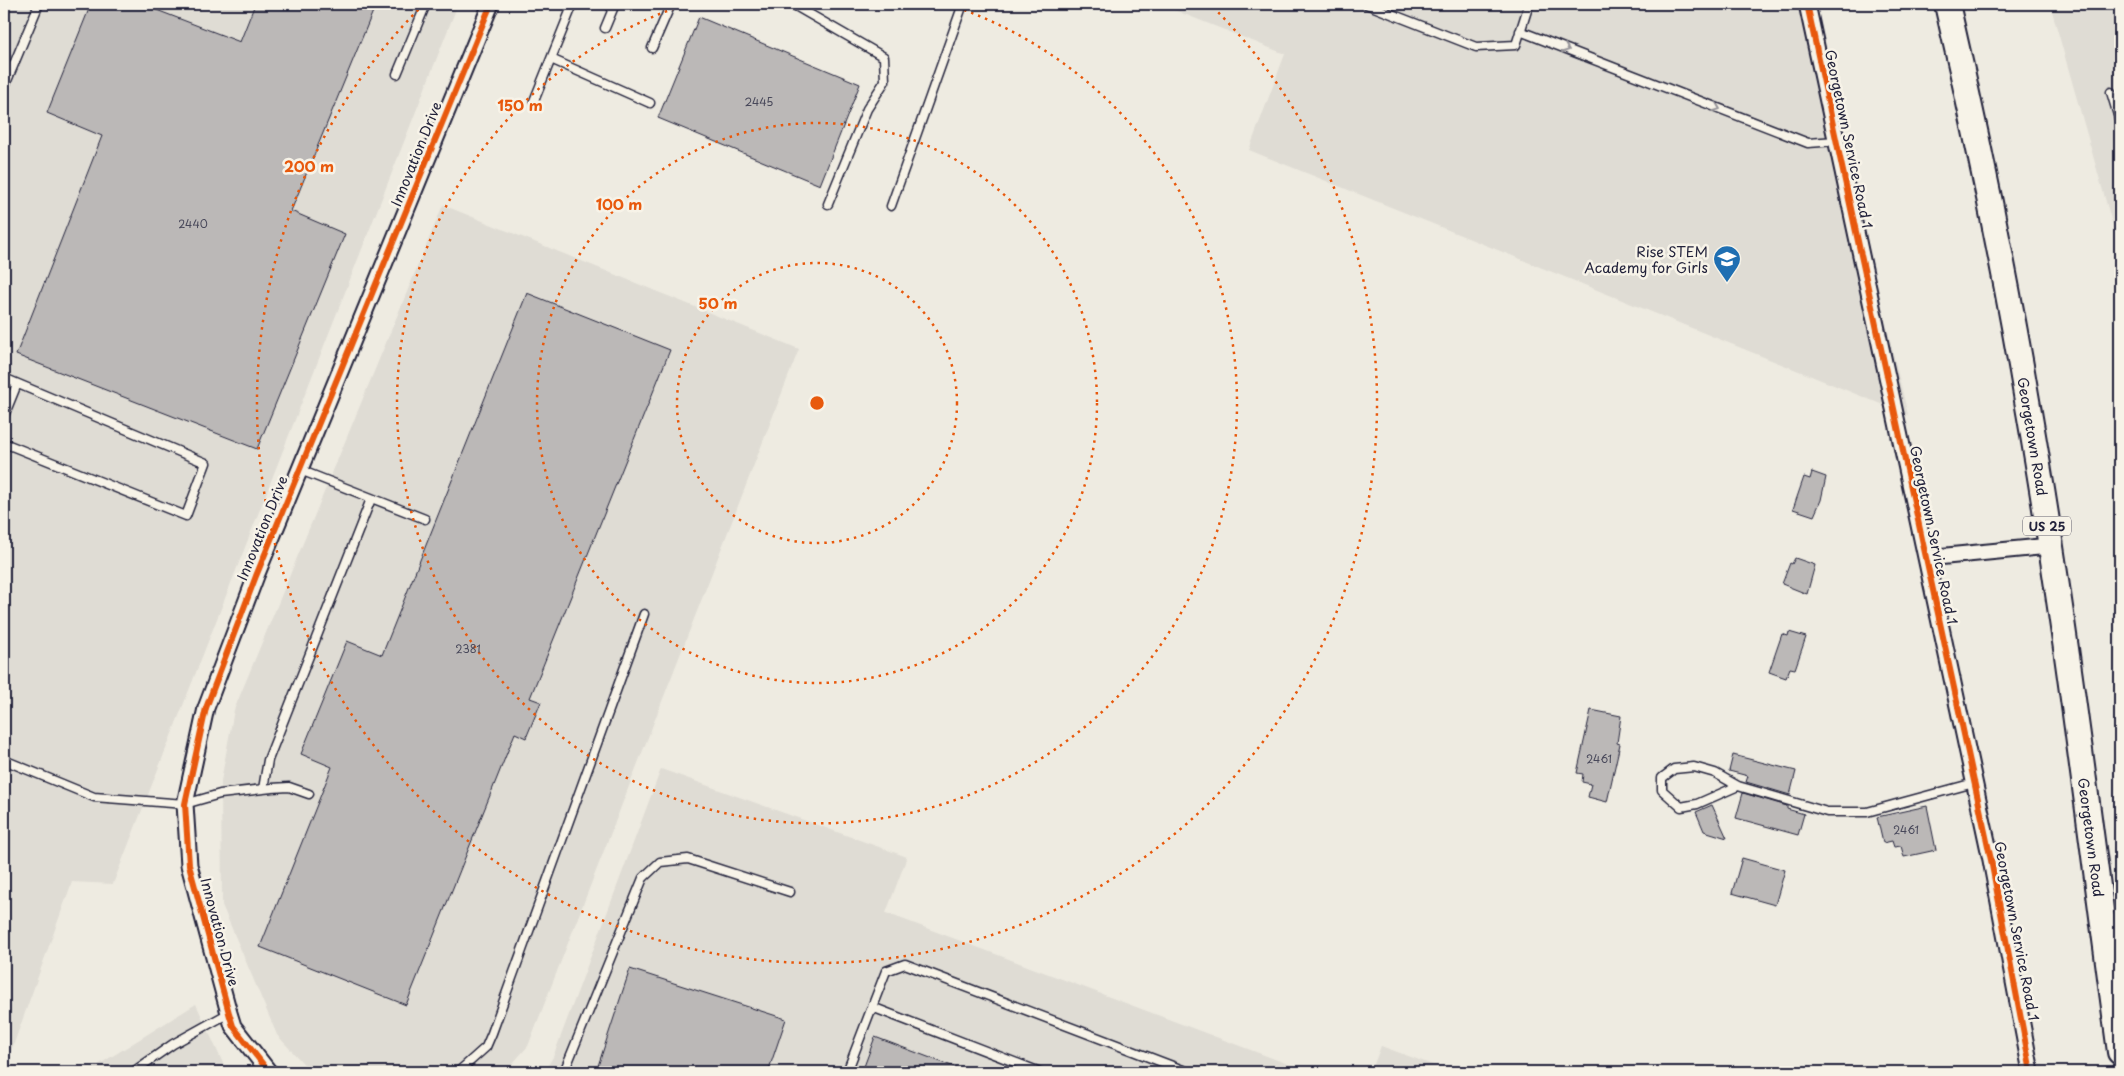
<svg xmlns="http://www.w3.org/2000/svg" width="2124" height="1076" font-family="'Playpen Sans',sans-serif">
	<rect width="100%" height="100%" fill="#eeebe1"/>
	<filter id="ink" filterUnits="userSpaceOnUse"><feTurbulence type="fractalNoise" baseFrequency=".02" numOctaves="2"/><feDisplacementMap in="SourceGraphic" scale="10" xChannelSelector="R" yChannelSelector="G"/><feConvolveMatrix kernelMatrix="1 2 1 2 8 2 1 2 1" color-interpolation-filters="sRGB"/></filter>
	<g filter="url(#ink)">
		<!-- built -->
		<path fill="#dfdcd4" d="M4 4H458L113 884 72 882 8 1060 4 1059Z
			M1159 4H1809L1908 415 1249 150 1285 54Z
			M2050 4H2120V251Z
			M443 205 799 349 528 1046 505 1072H311L277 1035 222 905 221 781 234 710Z
			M661 769 907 857 886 913 1309 1072H544L553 1057Z
			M196 1004 227 1072H87Z
			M1381 1046 1452 1072H1371Z"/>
		<!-- building -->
		<path fill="#bbb8b7" stroke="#22223b" d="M91 4H141L240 42 255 4H376L291 211 345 234 257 449 16 355 102 136 47 113Z
			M699 17 860 84 820 185 658 118Z
			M527 293 670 350 530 698 541 702 526 738 515 733 406 1005 260 947 332 767 301 754 347 641 382 655Z
			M1812 472 1826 477 1821 500 1814 516 1793 509 1804 477 1810 479Z
			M1795 558 1815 565 1807 594 1782 584 1790 563 1792 564Z
			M1789 632 1806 637 1795 669 1790 668 1786 678 1769 672 1782 634 1788 636Z
			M1591 710 1621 716 1617 743 1620 744 1607 802 1588 797 1591 784 1582 782 1583 774 1577 773Z
			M1733 755 1796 771 1790 795 1746 782 1748 776 1729 771Z
			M1743 793 1787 806V809L1804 814 1798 835 1736 818Z
			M1712 805 1727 838 1704 831 1696 812Z
			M1927 806 1936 850 1904 857 1901 846 1894 847 1892 841 1883 843 1877 817Z
			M1742 858 1785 870 1775 905 1732 893Z
			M630 969 786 1019 768 1072H596Z
			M875 1037 965 1071V1072H862Z"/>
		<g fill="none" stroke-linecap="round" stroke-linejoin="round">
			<!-- lane casing -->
			<g stroke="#22223b" stroke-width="11">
				<path id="lane" d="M792 4 884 57 885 81 867 109 828 204
					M1366 4 1476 47 1516 45 1529 4
					M605 28 615 4
					M1520 31 1808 143 1836 141
					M652 48 671 4
					M551 59 650 103
					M397 74 426 4
					M4 88 39 4
					M2111 92 2120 122
					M534 101 573 4
					M891 206 963 4
					M4 378 206 463 186 516 4 443
					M4 416 17 384
					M300 470 425 519
					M4 760 94 797 185 804 220 794 272 788 289 787 309 794
					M1738 786 1697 804 1681 807 1662 790V778L1674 769 1694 767 1715 773 1738 786 1827 812H1867L1974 783
					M263 789 268 760 371 499
					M872 1007 886 971 905 964 1188 1072
					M133 1072 173 1044 229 1013
					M458 1072 486 1047 492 1033 644 614
					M564 1072 643 878 660 862 688 859 790 892
					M847 1072 872 1007 1040 1072"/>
			</g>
			<!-- street casing -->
			<g stroke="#22223b" stroke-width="19">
				<path id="street" d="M1807 4 1991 860 2031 1072
					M1926 558 2050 546
					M269 1072 233 1026 229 1013 189 865 185 804 206 708 256 576 491 4"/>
			</g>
			<!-- primary casing -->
			<g stroke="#22223b" stroke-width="28">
				<g id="primary">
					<path id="s1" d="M1947 4C1978 139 2006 275 2029 412 2066 624 2091 839 2120 1052"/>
				</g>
			</g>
			<!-- lane -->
			<use href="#lane" stroke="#f7f3e8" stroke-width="8"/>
			<!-- street -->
			<use href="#street" stroke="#f7f3e8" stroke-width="15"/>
			<!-- primary -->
			<use href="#primary" stroke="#f7f3e8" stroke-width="24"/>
			<!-- cycleway casing -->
			<g stroke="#f7f3e8" stroke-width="9">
				<path id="cycleway" d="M1807 4 1991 860 2031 1072
					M269 1072 233 1026 229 1013 189 865 185 804 206 708 256 576 491 4"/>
			</g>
			<!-- cycleway -->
			<use href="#cycleway" stroke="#e8590c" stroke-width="6"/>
		</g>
		<!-- one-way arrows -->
		<defs><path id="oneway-chevron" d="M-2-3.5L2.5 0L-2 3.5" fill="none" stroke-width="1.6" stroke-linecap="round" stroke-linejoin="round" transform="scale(1.25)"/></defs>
		<g stroke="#97959a">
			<use href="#oneway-chevron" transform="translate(1566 49) rotate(21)"/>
			<use href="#oneway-chevron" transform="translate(1717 108) rotate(21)"/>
		</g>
	</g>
	<!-- distance rings -->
	<g fill="none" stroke="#e8590c" stroke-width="2.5" stroke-dasharray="2.5 5">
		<circle cx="817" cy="403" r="140"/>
		<circle cx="817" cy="403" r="280"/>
		<path d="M950 5A420 420 0 1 1 684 5"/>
		<path d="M1213 7A560 560 0 1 1 421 7"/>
	</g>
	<!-- icons -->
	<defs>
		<g id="school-pin" transform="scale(1.4375)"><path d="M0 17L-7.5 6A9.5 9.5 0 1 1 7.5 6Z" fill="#1f6fb2" stroke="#f7f3e8"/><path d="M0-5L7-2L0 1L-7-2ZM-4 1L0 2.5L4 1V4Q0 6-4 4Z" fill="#fff"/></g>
	</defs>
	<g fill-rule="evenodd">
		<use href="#school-pin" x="1727" y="259"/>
	</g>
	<g text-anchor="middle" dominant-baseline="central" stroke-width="5" stroke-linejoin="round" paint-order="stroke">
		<!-- number labels -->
		<g font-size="11" fill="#48485a">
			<text x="759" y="101">2445</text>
			<text x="193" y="223">2440</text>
			<text x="468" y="648">2381</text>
			<text x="1599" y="758">2461</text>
			<text x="1906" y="829">2461</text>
		</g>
		<!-- shield labels -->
		<rect fill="#f7f3e8" stroke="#62616f" stroke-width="1" x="2023" y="516.5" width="48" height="19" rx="4"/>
		<g font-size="12" font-weight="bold" fill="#22223b">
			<text x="2047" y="526">US 25</text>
		</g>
		<!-- street labels -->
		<g font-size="14" fill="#22223b" stroke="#f7f3e8">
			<text transform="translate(1849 139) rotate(78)">Georgetown Service Road 1</text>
			<text transform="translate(416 154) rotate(-68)">Innovation Drive</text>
			<text stroke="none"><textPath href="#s1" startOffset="441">Georgetown Road</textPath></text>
			<text transform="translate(262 528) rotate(-68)">Innovation Drive</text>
			<text transform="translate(1934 535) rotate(78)">Georgetown Service Road 1</text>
			<text stroke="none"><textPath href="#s1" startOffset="846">Georgetown Road</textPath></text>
			<text transform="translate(2017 931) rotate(79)">Georgetown Service Road 1</text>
			<text transform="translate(220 932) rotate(75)">Innovation Drive</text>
		</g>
		<!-- poi labels -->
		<g font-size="14" fill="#22223b" stroke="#f7f3e8" text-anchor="end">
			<text x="1708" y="251">Rise STEM<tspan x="1708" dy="16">Academy for Girls</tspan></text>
		</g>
	</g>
	<circle cx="817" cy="403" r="8" fill="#e8590c" stroke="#f7f3e8" stroke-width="2.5"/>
	<g font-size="15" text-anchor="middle" font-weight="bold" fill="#e8590c" stroke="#f7f3e8" stroke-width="5" stroke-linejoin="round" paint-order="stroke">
		<text x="520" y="111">150 m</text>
		<text x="309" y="172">200 m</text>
		<text x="619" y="210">100 m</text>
		<text x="718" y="309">50 m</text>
	</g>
	<!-- margin -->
	<rect width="2124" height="1076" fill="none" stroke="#f7f3e8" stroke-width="20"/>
	<rect x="10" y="10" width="2104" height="1056" fill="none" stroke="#22223b" stroke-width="2" filter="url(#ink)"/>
</svg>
